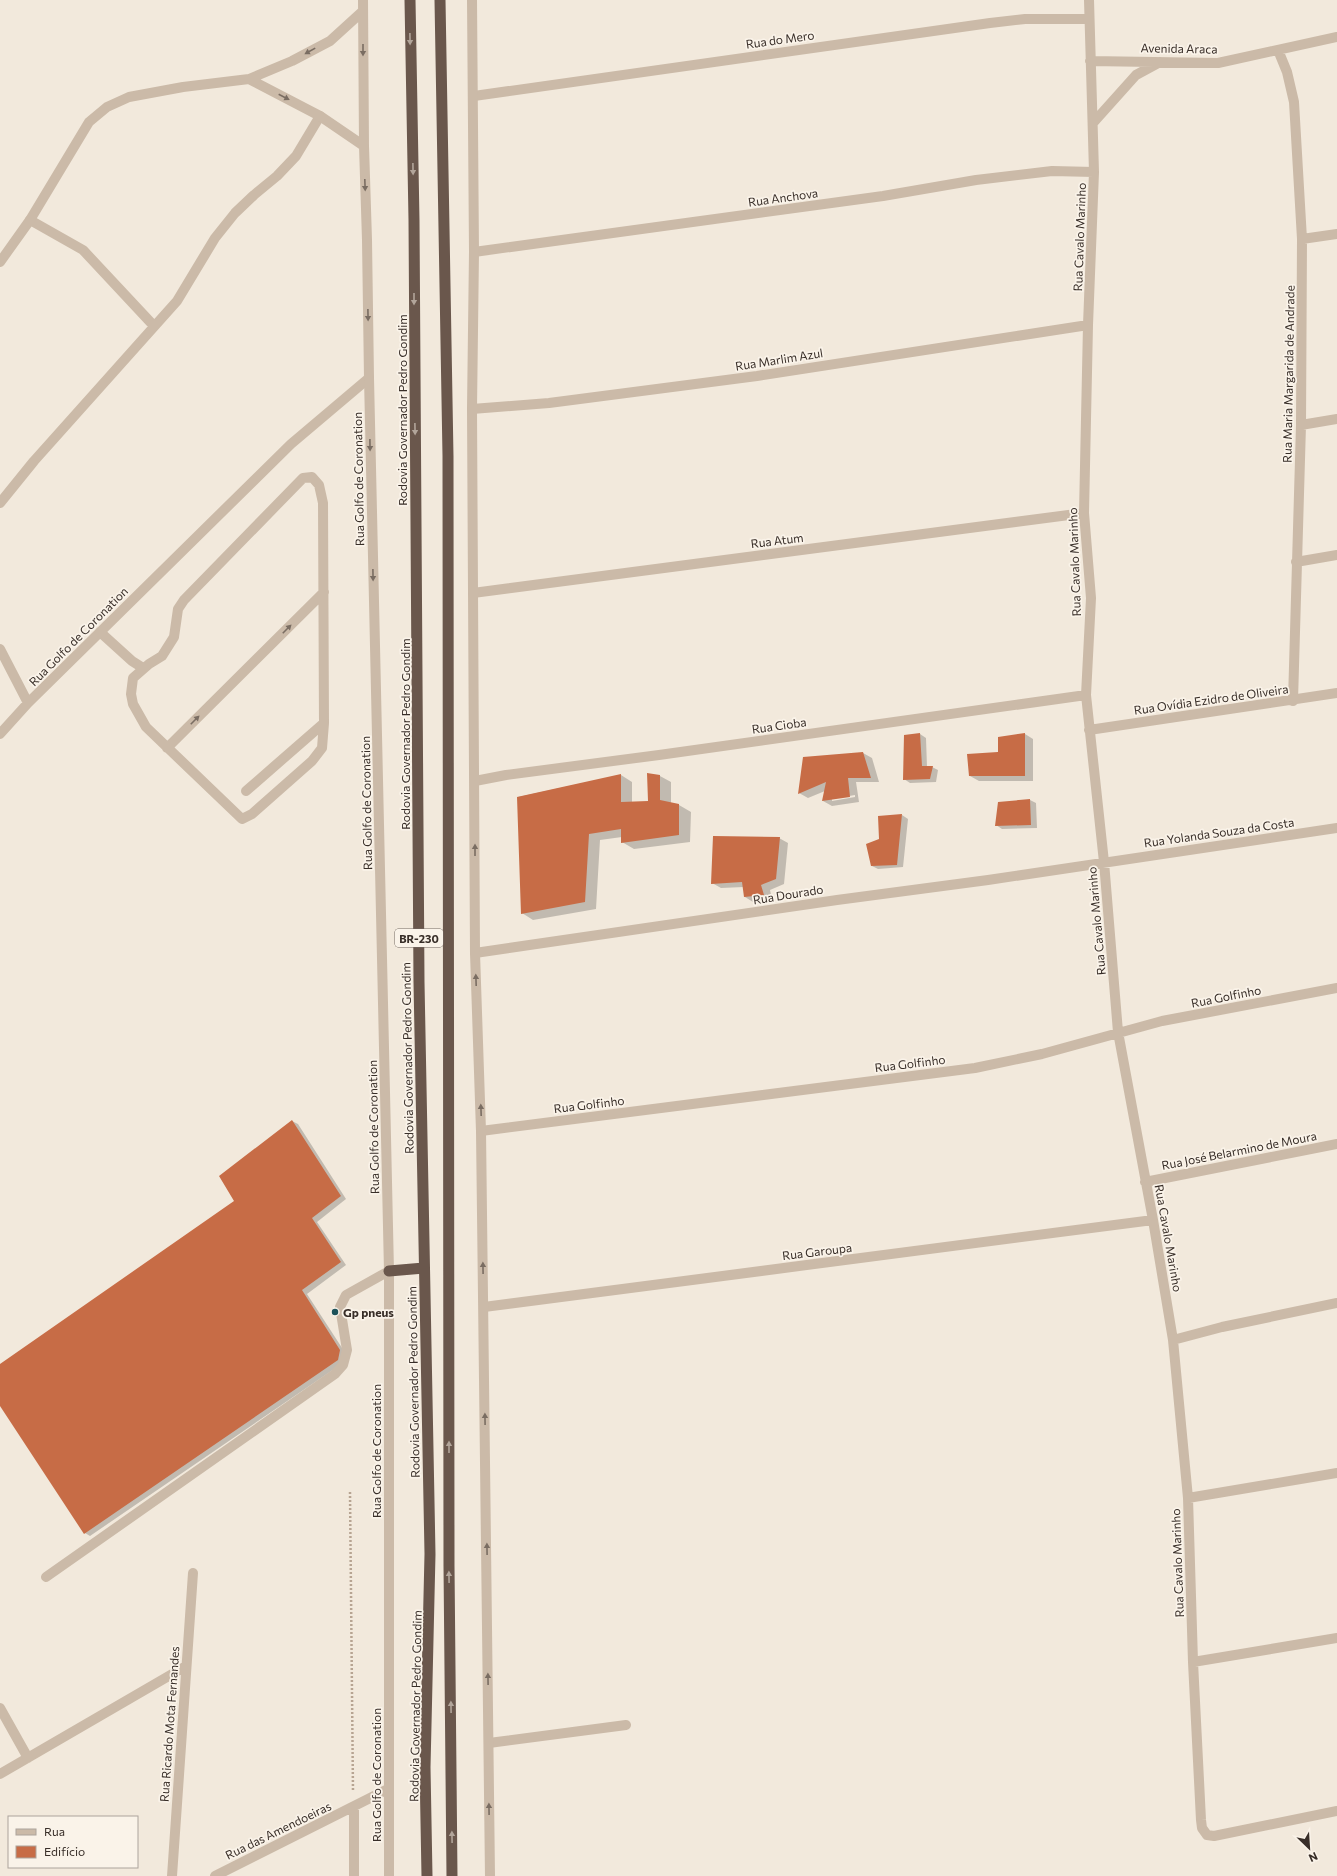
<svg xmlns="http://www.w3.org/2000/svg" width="1337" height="1876" font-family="Commissioner,sans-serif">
	<rect width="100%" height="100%" fill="#f2e9dc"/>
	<!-- shadow -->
	<path fill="#0003" fill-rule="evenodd" d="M920 734 926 738 927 767H932L938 770 936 782 910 783 904 779 905 736Z
		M1025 734 1033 739V781H979L970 776Z
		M863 753 872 758 879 782H856L859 802 832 806 823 801 825 791 808 798 799 793ZM855 795V797L832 801V799Z
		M621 775 632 782V802H649L660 776 671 782V803L679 805 691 812 690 842 634 849 622 842V837L600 840 596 909 533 920 522 913 518 797Z
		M1030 800 1036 803 1037 828 1002 829 996 825Z
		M902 815 908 819 903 867 878 869 872 866Z
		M779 838 788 843 784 884 770 890 772 899 753 902 745 897 744 887 721 888 712 883Z
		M292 1121 298 1124 346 1199 317 1222 346 1265 307 1294 346 1354 343 1363 90 1536 85 1533 0 1404V1365L236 1201Z"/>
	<!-- building -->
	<path fill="#c76c46" d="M920 733 922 766H933L930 779 903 780 904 735Z
		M1025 733V776H969L967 754 998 752V737Z
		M863 752 871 778H848L850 797 822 801 826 782 798 794 803 757Z
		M647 773 660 775V800L679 804V835L621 843V829L589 834 585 902 521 914 517 797 621 774V802L648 801Z
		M1030 799 1031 825 995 826 998 802Z
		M902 814 897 865 871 866 866 844 879 839 878 816Z
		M713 836 780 837 776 879 761 885 764 895 744 897 742 882 711 884Z
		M292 1120 341 1196 312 1218 341 1262 302 1290 340 1350 338 1360 84 1534 0 1406V1364L234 1201 219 1176Z"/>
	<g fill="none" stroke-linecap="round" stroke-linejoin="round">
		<!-- path -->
		<path stroke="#b7a492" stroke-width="2.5" stroke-dasharray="2 2" stroke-linecap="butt" d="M350 1492 353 1792"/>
		<!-- service -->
		<path stroke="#cbbaa8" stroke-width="10" d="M312 477 319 485 323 503 324 723 322 748 312 761 252 814 242 819 146 727 133 704 131 694 133 678 149 664 162 656 174 637 178 609 184 600 303 478Z
			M100 632 132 661 143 668
			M167 748 324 592
			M246 791 324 723
			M46 1577 335 1374 343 1365 347 1350 340 1307 346 1295 389 1271
			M489 1743 626 1725"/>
		<!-- minor -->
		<path stroke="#cbbaa8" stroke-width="10" d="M1089 0 1094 172 1088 325 1084 513 1091 598 1086 695 1104 862 1118 1032 1153 1220 1173 1340 1188 1498 1193 1662 1201 1820 1202 1828 1207 1835 1214 1836 1337 1811
			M1278 50 1287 72 1294 102 1302 239 1301 425 1293 701
			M1090 61 1218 63 1337 37
			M474 96 990 23 1025 19H1089
			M1093 123 1136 75 1160 62
			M30 220 83 250 154 326
			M1302 239 1337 234
			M474 252 883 196 976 180 1052 171 1094 172
			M472 409 549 403 757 376 1088 325
			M1301 425 1337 419
			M0 503 34 461 177 301 215 238 235 213 254 195 277 176 296 156 320 116
			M1296 562 1337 555
			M473 593 1084 513
			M0 649 28 703
			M1089 730 1337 693
			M0 734 28 703 291 444 369 378
			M475 781 506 775 659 755 1086 695
			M475 953 837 900 988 880 1337 828
			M481 1131 975 1068 1042 1054 1162 1021 1337 988
			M1145 1182 1337 1144
			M484 1307 1153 1220
			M1173 1340 1222 1327 1337 1303
			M1188 1498 1337 1473
			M1193 1662 1337 1638
			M0 1708 28 1758
			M0 1774 186 1666
			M354 1807V1876
			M172 1876 193 1573
			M215 1876 388 1789"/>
		<!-- tertiary -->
		<path stroke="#cbbaa8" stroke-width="10" d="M363 0 364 146 367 240 369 378 389 1271V1876
			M472 0 474 252 472 409 475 953 481 1131 490 1876
			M249 79 320 116 364 146
			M0 262 30 220 89 122 107 107 129 97 183 87 249 79 292 61 330 41 363 11"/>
		<!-- trunk -->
		<path stroke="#6a574c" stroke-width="11" d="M410 0 414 220 419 982 430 1554 425 1767 427 1876
			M440 0 448 456 449 1566 452 1876
			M389 1271 424 1268"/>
	</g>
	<!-- one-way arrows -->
	<defs><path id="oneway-solid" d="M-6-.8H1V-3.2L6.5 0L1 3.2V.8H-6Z"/></defs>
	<g fill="#b2a59a">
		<use href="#oneway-solid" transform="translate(410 39) rotate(89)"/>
		<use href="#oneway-solid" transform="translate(413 169) rotate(89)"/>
		<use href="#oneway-solid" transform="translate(414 299) rotate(90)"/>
		<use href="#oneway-solid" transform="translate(415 429) rotate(89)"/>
		<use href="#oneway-solid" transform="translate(449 1447) rotate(-90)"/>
		<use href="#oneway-solid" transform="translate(449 1577) rotate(-91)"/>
		<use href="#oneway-solid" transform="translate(451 1707) rotate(-91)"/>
		<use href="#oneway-solid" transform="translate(452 1837) rotate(-91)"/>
	</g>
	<g fill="#7a6d62">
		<use href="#oneway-solid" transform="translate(363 50) rotate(90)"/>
		<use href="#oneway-solid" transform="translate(310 51) rotate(151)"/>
		<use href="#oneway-solid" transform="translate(284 97) rotate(27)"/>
		<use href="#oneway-solid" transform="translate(365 185) rotate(88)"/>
		<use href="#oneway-solid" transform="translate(368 315) rotate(89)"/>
		<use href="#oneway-solid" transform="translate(370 445) rotate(89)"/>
		<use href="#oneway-solid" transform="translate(373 575) rotate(89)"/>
		<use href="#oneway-solid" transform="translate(287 629) rotate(-45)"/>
		<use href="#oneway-solid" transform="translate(195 720) rotate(-45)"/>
		<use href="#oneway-solid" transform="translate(475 850) rotate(-90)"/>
		<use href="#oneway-solid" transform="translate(476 980) rotate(-92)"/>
		<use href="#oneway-solid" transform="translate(481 1110) rotate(-92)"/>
		<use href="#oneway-solid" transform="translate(483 1268) rotate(-91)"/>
		<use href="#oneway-solid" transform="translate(485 1419) rotate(-91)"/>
		<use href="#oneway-solid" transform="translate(487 1549) rotate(-91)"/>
		<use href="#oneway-solid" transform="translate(488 1679) rotate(-91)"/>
		<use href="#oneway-solid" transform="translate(489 1809) rotate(-91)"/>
	</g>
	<!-- markers -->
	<circle fill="#1d525a" stroke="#faf3e9" stroke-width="1.5" cx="335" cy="1312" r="4"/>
	<g text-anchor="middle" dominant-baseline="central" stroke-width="3.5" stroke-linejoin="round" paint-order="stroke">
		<!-- shield labels -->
		<rect fill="#faf3e9" stroke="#726962" stroke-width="1" x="395" y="929" width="48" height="18" rx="3"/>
		<g font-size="11" font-weight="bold" fill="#382e28">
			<text x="419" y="938">BR-230</text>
		</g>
		<!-- street labels -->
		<g font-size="12" fill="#382e28" stroke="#faf3e9">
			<text transform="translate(780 39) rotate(-8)">Rua do Mero</text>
			<text transform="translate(1179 48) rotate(1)">Avenida Araca</text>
			<text transform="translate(783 197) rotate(-8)">Rua Anchova</text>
			<text transform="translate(1079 237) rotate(-88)">Rua Cavalo Marinho</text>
			<text transform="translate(779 359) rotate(-9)">Rua Marlim Azul</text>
			<text transform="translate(1288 374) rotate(-89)">Rua Maria Margarida de Andrade</text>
			<text transform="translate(402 410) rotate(-90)">Rodovia Governador Pedro Gondim</text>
			<text transform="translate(358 479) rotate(-91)">Rua Golfo de Coronation</text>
			<text transform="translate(777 540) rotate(-7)">Rua Atum</text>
			<text transform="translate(1074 562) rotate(-92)">Rua Cavalo Marinho</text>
			<text transform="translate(78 636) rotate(-45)">Rua Golfo de Coronation</text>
			<text transform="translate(1211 699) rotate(-8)">Rua Ovídia Ezidro de Oliveira</text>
			<text transform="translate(779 725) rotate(-8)">Rua Cioba</text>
			<text transform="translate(405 734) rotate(-90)">Rodovia Governador Pedro Gondim</text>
			<text transform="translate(366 803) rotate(-91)">Rua Golfo de Coronation</text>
			<text transform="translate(1219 832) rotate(-8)">Rua Yolanda Souza da Costa</text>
			<text transform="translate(788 894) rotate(-9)">Rua Dourado</text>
			<text transform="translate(1096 921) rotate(-95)">Rua Cavalo Marinho</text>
			<text transform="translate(1226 996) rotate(-11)">Rua Golfinho</text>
			<text transform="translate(407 1058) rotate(-91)">Rodovia Governador Pedro Gondim</text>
			<text transform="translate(910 1063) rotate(-7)">Rua Golfinho</text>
			<text transform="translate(589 1104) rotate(-7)">Rua Golfinho</text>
			<text transform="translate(373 1127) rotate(-91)">Rua Golfo de Coronation</text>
			<text transform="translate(1239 1150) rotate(-11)">Rua José Belarmino de Moura</text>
			<text transform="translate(1169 1238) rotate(80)">Rua Cavalo Marinho</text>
			<text transform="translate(817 1251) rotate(-7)">Rua Garoupa</text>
			<text transform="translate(413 1382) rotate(-91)">Rodovia Governador Pedro Gondim</text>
			<text transform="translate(376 1451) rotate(-90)">Rua Golfo de Coronation</text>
			<text transform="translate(1177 1563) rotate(-92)">Rua Cavalo Marinho</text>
			<text transform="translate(415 1706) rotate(-89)">Rodovia Governador Pedro Gondim</text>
			<text transform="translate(169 1724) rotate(-86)">Rua Ricardo Mota Fernandes</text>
			<text transform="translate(376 1775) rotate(-90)">Rua Golfo de Coronation</text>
			<text transform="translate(278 1830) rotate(-26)">Rua das Amendoeiras</text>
		</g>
		<!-- poi labels -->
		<g font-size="12" font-weight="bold" fill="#382e28" stroke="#faf3e9" text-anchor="start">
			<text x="343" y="1312">Gp pneus</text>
		</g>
	</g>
	<!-- legend -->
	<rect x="8" y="1816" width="130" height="52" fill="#faf3e9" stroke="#aca49c"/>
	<rect x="16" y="1829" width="20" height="6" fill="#cbbaa8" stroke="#aca49c"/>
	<text x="44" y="1836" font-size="12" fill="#382e28">Rua</text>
	<rect x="16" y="1846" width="20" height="12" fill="#c76c46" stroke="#aca49c"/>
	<text x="44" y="1856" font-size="12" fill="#382e28">Edifício</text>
	<!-- north arrow -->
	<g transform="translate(1309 1848) rotate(155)" stroke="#faf3e9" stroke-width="3" paint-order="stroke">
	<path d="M0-3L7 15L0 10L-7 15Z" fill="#382e28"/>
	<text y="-6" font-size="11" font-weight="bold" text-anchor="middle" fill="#382e28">N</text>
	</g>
</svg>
